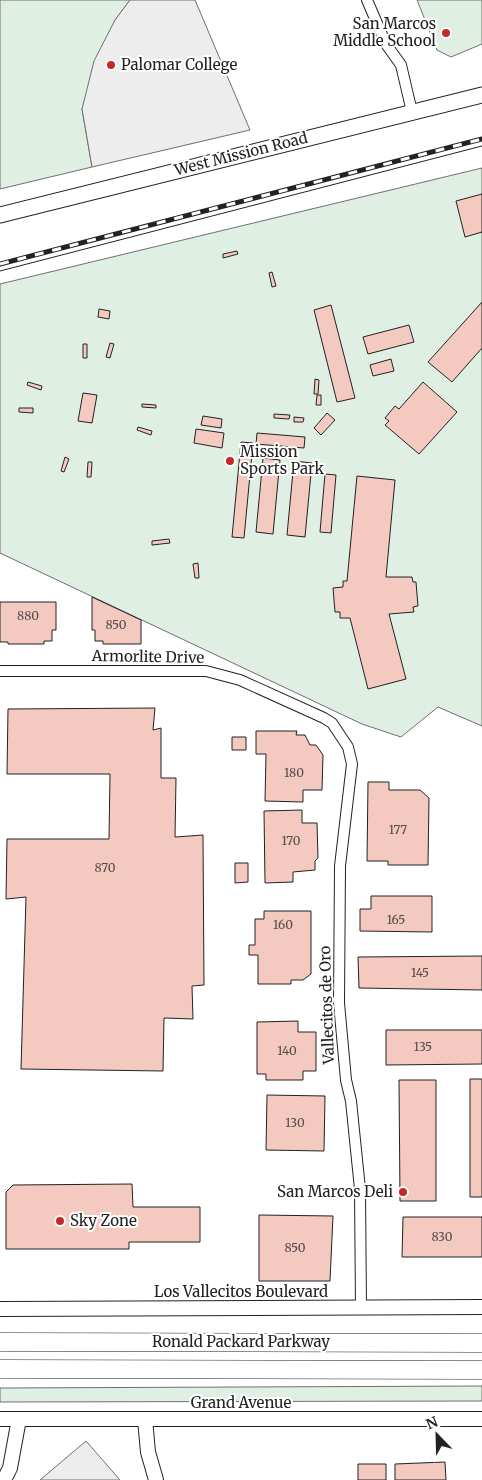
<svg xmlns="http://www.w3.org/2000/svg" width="482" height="1480" font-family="Merriweather,serif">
<rect width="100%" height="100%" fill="#fff"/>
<path fill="#e0efe3" stroke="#6f6f6f" d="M0 0H130L115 20 82 109 92 167 0 189Z
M417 0H482V44L451 57 437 50Z
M482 168V726L438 707 401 737 362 724 0 553V284Z
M482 1386V1401L0 1402V1388Z"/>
<path fill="#ededed" stroke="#6f6f6f" d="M130 0H195L250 130 92 167 82 109 94 61 115 20Z
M86 1441 120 1480H40Z"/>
<path fill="#f3c9c0" stroke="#222" d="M482 194V232L465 237 456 201Z
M237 251 238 254 223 258V254Z
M272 272 276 286 272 287 269 273Z
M482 302V348L452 382 428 362Z
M331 305 355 398 337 402 314 310Z
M99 309 110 311 109 319 98 317Z
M409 325 414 342 368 354 363 337Z
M110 343 114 344 110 358 106 357Z
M83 344H87V358H83Z
M391 359 394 371 373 376 370 365Z
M315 379 319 380 318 394H314Z
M28 382 42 386 41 390 27 385Z
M423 382 457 412 419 454 385 425 389 421 385 418 395 406 399 409Z
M83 393 97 395 92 423 78 421Z
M317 395H321V405H316Z
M142 404 156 405V408L142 407Z
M19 408H33V413L19 412Z
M327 413 335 420 321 435 314 428Z
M274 414 290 415 289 419 274 418Z
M203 416 222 419 221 428 201 425Z
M294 417 304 418 303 422H294Z
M138 427 152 431 151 435 137 430Z
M196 429 224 433 222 448 194 443Z
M257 433 305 437 304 448 256 444Z
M241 442 253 443 244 538 232 537Z
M65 457 69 459 64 472 61 471Z
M263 458 280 460 273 534 256 532Z
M294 461 312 463 305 537 287 535Z
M88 462H92L91 477H87Z
M325 474 336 475 331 533 320 532Z
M357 476 395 480 386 577H412L413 582H416L418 606 413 607 414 612 389 614 406 679 368 689 350 618H340V612H335L333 588 343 587V581H347Z
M169 539 170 543 152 545V541Z
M198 563 199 578H195L193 564Z
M92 597 141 620V644H103V641H95V630H92Z
M0 602H56V630H52V641H44V644H8V642H0Z
M155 708 153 730 161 728V778H176L175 837 203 835 204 985 192 986 193 1019 164 1018 163 1071 21 1069 26 897 6 899 7 839H109L110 774H7L8 709Z
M256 731H297L296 735H305L310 745H316L323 755 322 790H303V802L265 801 266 754H256Z
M232 737H246V750H232Z
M368 782H389V790H420L429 798 428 865H388V861H367Z
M302 810V823H317L318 858 315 861V870L293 872V882L265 883 264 811Z
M235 863H248V882L235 883Z
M371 896H432V932L360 931V909H371Z
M264 911H311V974L303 980H291V984H258V955H249V945H255V919H264Z
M482 956V990L359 988 358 957Z
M298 1021V1032H316V1071H303V1080H266V1074H257V1022Z
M386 1030H482V1064L386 1065Z
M470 1079H482V1197H470Z
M399 1080H436V1201H400Z
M267 1095 325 1096 324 1151 266 1150Z
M132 1184 133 1207H200V1242H129V1249H6V1192L13 1185Z
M259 1215 333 1216 330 1281H259Z
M403 1217H482V1257H402Z
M445 1462 446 1480H395V1464Z
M358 1464H386V1480H358Z"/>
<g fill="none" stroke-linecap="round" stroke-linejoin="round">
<defs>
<path id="street" d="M367 0 386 44 401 65 412 112
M0 671H206L240 680 324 718 332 723 348 747 352 764 340 866 339 1003 346 1080 351 1101 360 1189 361 1308"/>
<path id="secondary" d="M0 1309 482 1307
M0 1419H482
M145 1419 148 1452 156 1480
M4 1480 10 1468 19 1419"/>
<path id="primary" d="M0 215 482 95"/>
<path id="highway" d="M0 1342 482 1343
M0 1369 482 1370"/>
</defs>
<use href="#street" stroke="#222" stroke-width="12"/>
<use href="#secondary" stroke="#222" stroke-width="16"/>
<use href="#primary" stroke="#222" stroke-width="17"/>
<use href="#highway" stroke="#222" stroke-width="19"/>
<use href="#street" stroke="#fff" stroke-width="10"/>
<use href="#secondary" stroke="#fff" stroke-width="14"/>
<use href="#primary" stroke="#fff" stroke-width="15"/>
<use href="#highway" stroke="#fff" stroke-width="18"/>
<path stroke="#222" stroke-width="1" d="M0 271 482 146"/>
<defs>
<path id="rail" d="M0 264 482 139"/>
</defs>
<use href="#rail" stroke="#222" stroke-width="5"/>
<use href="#rail" stroke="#fff" stroke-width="3" stroke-dasharray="9" stroke-linecap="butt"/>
</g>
<g fill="#c62828" stroke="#fff" stroke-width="2">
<circle cx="446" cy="33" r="5"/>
<circle cx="111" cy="65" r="5"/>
<circle cx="230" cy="461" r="5"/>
<circle cx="403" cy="1192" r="5"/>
<circle cx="60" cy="1221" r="5"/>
</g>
<g text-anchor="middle" stroke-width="4" stroke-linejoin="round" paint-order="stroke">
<g font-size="12" fill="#564c4a">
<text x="28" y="620">880</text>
<text x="116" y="629">850</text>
<text x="294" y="777">180</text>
<text x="398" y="834">177</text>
<text x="291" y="845">170</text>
<text x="105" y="872">870</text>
<text x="396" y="924">165</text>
<text x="283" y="929">160</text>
<text x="420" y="977">145</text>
<text x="423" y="1051">135</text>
<text x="287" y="1055">140</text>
<text x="295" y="1127">130</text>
<text x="442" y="1241">830</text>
<text x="295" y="1252">850</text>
</g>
<g font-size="15" fill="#222" stroke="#fff" text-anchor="start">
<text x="436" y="29" text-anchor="end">San Marcos<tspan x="436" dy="17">Middle School</tspan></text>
<text x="121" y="70">Palomar College</text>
<text x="240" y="457">Mission<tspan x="240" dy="17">Sports Park</tspan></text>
<text x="393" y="1197" text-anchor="end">San Marcos Deli</text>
<text x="70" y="1226">Sky Zone</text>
</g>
<g font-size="15" fill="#222" stroke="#fff">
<text transform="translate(241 154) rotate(-14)" y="5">West Mission Road</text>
<text transform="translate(148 657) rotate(1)" y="5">Armorlite Drive</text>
<text transform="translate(327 1005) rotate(-92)" y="5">Vallecitos de Oro</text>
<text x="241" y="1297">Los Vallecitos Boulevard</text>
<text x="241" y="1347">Ronald Packard Parkway</text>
<text x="241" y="1408">Grand Avenue</text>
</g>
</g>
<g transform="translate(437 1435) rotate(337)" stroke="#ffffff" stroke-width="4" paint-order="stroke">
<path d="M0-4L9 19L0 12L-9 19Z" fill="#222222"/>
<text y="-8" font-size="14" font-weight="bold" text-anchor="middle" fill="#222222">N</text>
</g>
</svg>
